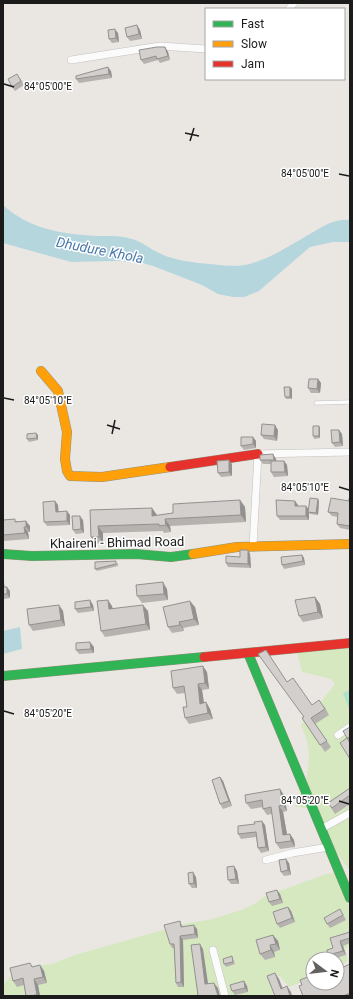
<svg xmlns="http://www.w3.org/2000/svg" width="353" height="999" font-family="Roboto,sans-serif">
<rect width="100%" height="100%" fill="#eae7e3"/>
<path fill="#d6e8c0" d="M350 638V870C333 852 324 828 309 808L296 807 295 803C310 782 314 749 301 726L305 715 320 703 335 684 331 679 302 672 297 652Z
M335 873 350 909V946L345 948 348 961 340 966 341 970 337 969V959H326L322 956 319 959H313V977L289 987 280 976 269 980 274 996H3V984L22 967 52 964 75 955 187 923 209 920 241 910 256 903 263 897 326 874Z"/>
<path fill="#ade2cb" d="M350 690V711L343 693Z"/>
<path fill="#b6d6de" d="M3 205C29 229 62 234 96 236 108 236 120 235 132 239 141 241 150 249 159 253 176 261 191 262 209 264 221 265 233 267 245 265 265 261 286 248 303 238 318 230 332 218 350 220V242H333L310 247 259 291 244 297H233L218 294 202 285 153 266 139 262 116 261 71 262 3 243Z
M20 627 22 649 3 654V631Z"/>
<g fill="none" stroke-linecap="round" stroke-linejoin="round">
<defs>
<path id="lane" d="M316 403 350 402"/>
<path id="street" d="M289 9 294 3
M71 60 160 46 206 49
M253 546 258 454 350 452
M338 735 350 727
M321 829 350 813
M266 860 292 853 329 847
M213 950 225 996"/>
<path id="fast" d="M3 554 32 556 136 554 171 557 193 554
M248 653 350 898
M3 676 204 657"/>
<path id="slow" d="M41 371 58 391 67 432 65 459 67 471 70 476 102 477 170 467
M193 554 237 547 350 544"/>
<path id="jam" d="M170 467 258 454
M204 657 350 643"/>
</defs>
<use href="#lane" stroke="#c2c1bf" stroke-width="4.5"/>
<use href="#street" stroke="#c2c1bf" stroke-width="8"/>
<use href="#fast" stroke="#91927b" stroke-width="10"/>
<use href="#slow" stroke="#91927b" stroke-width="10"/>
<use href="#jam" stroke="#91927b" stroke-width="10"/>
<use href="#lane" stroke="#fcfbfb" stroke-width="3.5"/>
<use href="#street" stroke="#fcfbfb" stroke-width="7"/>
<use href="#fast" stroke="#30b455" stroke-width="9"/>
<use href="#slow" stroke="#ff9f0a" stroke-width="9"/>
<use href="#jam" stroke="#e5322d" stroke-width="9"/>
</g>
<path fill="#b5b2af" d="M140 30 142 39 130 41 127 37Z
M118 33 119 42 112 43 109 39Z
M165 47 168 52 170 60 160 63 158 60 144 64 141 60Z
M111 71 112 78 79 83 76 79Z
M20 78 24 85 15 91 12 87Z
M318 379 321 383 320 393H311L308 388Z
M290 387 292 389V399H286L285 397Z
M320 428V438L314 439 313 436Z
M278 430 277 441 264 439 261 435Z
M339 430 342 434 343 446 335 447 332 443Z
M38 435V440L29 442 27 439Z
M253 437 256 441V448L244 450 241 446Z
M276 459V461H284L287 465 288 476 274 477 271 472V464H263L260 460Z
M232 464V476L221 477 218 473Z
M350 498V530L340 528 337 524 338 517 332 516 328 512 349 501Z
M240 500 245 507 246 522 170 526 171 532 164 533 163 531 103 533V543L96 544 91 537 90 510 157 516Z
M55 501 58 505V511L70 515V525L47 526 44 522Z
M295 501 298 506H306L309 510 319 501 318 515 310 514 309 513V520H280L277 516Z
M3 520 17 521 30 526V532H28L29 539 3 541Z
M83 520 84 533 76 534 73 530Z
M248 550 250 554 251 568 228 567 226 563 240 557Z
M302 555 304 558 305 565 284 569 282 565Z
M118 563V566L97 571 95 569Z
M3 580 4 582V587L10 591V598L3 599Z
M167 589 168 600 142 603 137 596Z
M315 597 320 604 323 618 303 622 299 616Z
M90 600 93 605 94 611 78 613 75 609Z
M59 605 63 611 65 626 33 631 29 625Z
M112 606 113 609 148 611 150 630 105 637 101 631Z
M195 607 199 625 183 628 184 631 172 633 168 627Z
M94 647V653L79 654 76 650Z
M207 672 209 689 202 690 204 703 206 702 210 709 213 719 189 724 185 718 187 707 185 693 177 694 173 688Z
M288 682 312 705 324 706 329 715 315 724 331 747 325 752 302 718 304 717Z
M350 727V742L347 738Z
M220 777 223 781 232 806 223 809 220 804Z
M350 788V804L335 814 328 803Z
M284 795 287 811 283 812 287 834H290L294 840 295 847 280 849 276 843 272 814 267 815 263 809V807L251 809 246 803Z
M265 825 269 851 261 853 258 848 256 837 241 839 238 834Z
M289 863 291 875 284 876 281 872Z
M234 866 237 871 239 884H231L228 880Z
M196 877 197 888H192L189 884Z
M280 894 283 903 272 906 269 902Z
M288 907 291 911 295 922 280 928 277 924Z
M343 914 346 920 330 928 327 924Z
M180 921 183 927 197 929 198 938 183 940 184 987H178L176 983 174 948H172L170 944Z
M350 933V943L343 946 346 955 333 959H331L328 955 333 948 330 938Z
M273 935 278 941 280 950 274 952 275 957 265 960 260 954Z
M233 959 235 964 226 967 224 964Z
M350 964V996H303L313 983Z
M40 965 44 971 47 983 38 985 40 996H26L24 985 17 987 13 981 33 967Z
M244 981 247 986 248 992 235 995 232 991Z"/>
<path fill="#93918f" d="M137 25 140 30 142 39 139 34Z
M115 29 118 33 119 42 116 38Z
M165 47 168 52 170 60 168 56Z
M108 67 111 71 112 78 109 74Z
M318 379 321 383 320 393 317 389Z
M290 387 292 389V399L290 397Z
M275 425 278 430 277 441 274 436Z
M319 426 320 428V438L319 436Z
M339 430 342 434 343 446 340 442Z
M36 433 38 435V440L37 438Z
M253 437 256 441V448L253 444Z
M273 454 276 459 277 464 274 460Z
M229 460 232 464V476L229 472Z
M284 461 287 465 288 476 285 472Z
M318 499 319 501 318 515 316 513Z
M240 500 245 507 246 522 241 515Z
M55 501 58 505 59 516 56 512Z
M295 501 298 505V510L295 506Z
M306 506 309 510 308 512 309 513V520L306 516Z
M152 508 157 515V523L152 516Z
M67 511 70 515V525L67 521Z
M80 516 83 520 84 533 81 529Z
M165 519 170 526 171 532 166 525Z
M26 521 30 526V532L26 527Z
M98 526 103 533V543L99 537Z
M24 527 28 532 29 539 25 533Z
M248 550 250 554 251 568 248 564Z
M302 555 304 558 305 565 303 561Z
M3 580 4 582 5 591 3 589Z
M163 582 167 589 168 600 164 594Z
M7 587 10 591V598L7 594Z
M315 597 320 604 323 618 318 612Z
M90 600 93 605 94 611 91 607Z
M108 600 112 606 113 616 109 609Z
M190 601 195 607 199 625 194 619Z
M59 605 63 611 65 626 61 620Z
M143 605 148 611 150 630 146 624Z
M179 622 183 628 184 631 180 625Z
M90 642 94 647V653L91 649Z
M203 666 207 672 209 689 205 683Z
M198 684 202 690 205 710 200 704Z
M206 702 210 709 213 719 208 713Z
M220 777 223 781 232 806 229 801Z
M280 789 284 795 287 811 283 805Z
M279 806 283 812 288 840 283 835Z
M262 821 265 825 269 851 266 847Z
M290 834 294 840 295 847 291 841Z
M286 859 289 863 291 875 288 870Z
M234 866 237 871 239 884 236 879Z
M193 872 196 877 197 888 194 883Z
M277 890 280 894 283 903 280 899Z
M288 907 291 911 295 922 292 918Z
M194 925 197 929 198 938 195 934Z
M273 935 278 941 280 950 276 944Z
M180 936 183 940 184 987 181 982Z
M340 941 343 946 346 955 343 951Z
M200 944 203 949 209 990 205 984Z
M270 945 274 952 275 957 271 950Z
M40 965 44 971 47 983 43 977Z
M275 973 279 979 285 994 281 989Z
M34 979 38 985 40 996H37V995Z
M244 981 247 986 248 992 245 988Z
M214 983 218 988 220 996H218Z
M287 986 291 992 292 996H290Z"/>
<path fill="#d2cfcc" stroke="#93918f" d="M137 25 139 34 127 37 125 28Z
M115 29 116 38 109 39 108 30Z
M157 47H165L168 56 157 59 156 56 141 60 139 50Z
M108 67 109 74 76 79V76Z
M17 74 21 81 12 87 8 79Z
M309 379H318L317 389 308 388Z
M284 387H290V397H285Z
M262 424 275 425 274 436 261 435Z
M313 426H319V436H313Z
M331 430H339L340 442 332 443Z
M36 433 37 438 27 439V434Z
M241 437H253V444L241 446Z
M273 454 274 460H260V455Z
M229 460V472L218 473 217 461Z
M271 461H284L285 472H271Z
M310 498 318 499 316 513 308 512Z
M331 498 349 501V498H350V526L337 524 338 513 328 512Z
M240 500 241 515 165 519 166 525 159 526V524L98 526 99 537H91L90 510 152 508V516L173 513V504Z
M276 500 295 501V506H306V516H277Z
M55 501 56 512 67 511V521L44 522 43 502Z
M72 516H80L81 529 73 530Z
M15 519V522L26 521V527H24L25 533 3 535V520Z
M240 550H248V564L226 563V556L240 557Z
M302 555 303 561 282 565 281 557Z
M116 561V564L95 569V562Z
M163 582 164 594 137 596 136 585Z
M3 587H7V594H3Z
M315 597 318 612 299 616 295 600Z
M90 600 91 607 75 609V602Z
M108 600 109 609 143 605 146 624 101 631 97 601Z
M190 601 194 619 179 622 180 625 168 627 163 607Z
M59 605 61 620 29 625 27 609Z
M90 642 91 649 76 650V643Z
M266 650 287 682 293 678 312 705 319 700 325 709 311 718 327 741 320 745 302 718 304 717 258 654Z
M203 666 205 683 198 684 200 704 206 702 208 713 185 718 183 707H187L184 686 173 688 171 671Z
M350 727V737L347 738 343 731Z
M347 738 350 743V759L340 743Z
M220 777 229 801 220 804 212 780Z
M350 788V795L332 808 328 803Z
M280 789 283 805 279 806 283 835 290 834 291 841 276 843 271 807 263 809 262 800 246 803 245 795Z
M262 821 266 847 258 848 256 832 238 834V826L255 824 254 822Z
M286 859 288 870 281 872 279 860Z
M234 866 236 879 228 880 227 867Z
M193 872 194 883 189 884 188 873Z
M277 890 280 899 269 902 266 893Z
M288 907 292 918 277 924 273 912Z
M340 909 343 915 327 924 324 918Z
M180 921 181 927 194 925 195 934 180 936 181 982 176 983 174 944H170L164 925Z
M350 932V938L340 941 343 951 328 955 327 950 333 948 330 938Z
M273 935 276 944 270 945 271 950 260 954 256 940Z
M200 944 205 984 214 983 218 996H195L198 995 191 945Z
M232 956 233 962 224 964 223 959Z
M30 963 32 967 40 965 43 977 34 979 37 995H34V996H26L23 978 13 981 10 968Z
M350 964V993L343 996H303L299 986 302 985 300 980 313 975V983H337V970Z
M275 973 281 989 287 986 290 996H275L267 976Z
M244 981 245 988 232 991 230 985Z"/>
<path fill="none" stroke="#1b1b1b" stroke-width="1.5" d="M4 84 14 87M185 133 199 136M190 141 194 128M339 174 349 176M4 398 14 400M107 425 120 429M112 434 115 420M339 487 349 490M4 711 14 714M339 801 349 804"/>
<g text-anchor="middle" stroke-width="3" stroke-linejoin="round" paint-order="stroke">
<g font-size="13" fill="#1b1b1b" stroke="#fff">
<text transform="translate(117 542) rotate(-1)" y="5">Khaireni - Bhimad Road</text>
</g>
<g font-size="14" font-style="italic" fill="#4778aa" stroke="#fff">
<text transform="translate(100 250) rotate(11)" y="5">Dhudure Khola</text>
</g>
</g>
<g font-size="10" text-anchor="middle" fill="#1b1b1b" stroke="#fff" stroke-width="3" stroke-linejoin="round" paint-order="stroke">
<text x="48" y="90">84°05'00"E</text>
<text x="305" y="177">84°05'00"E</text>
<text x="48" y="404">84°05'10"E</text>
<text x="305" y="491">84°05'10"E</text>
<text x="48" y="717">84°05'20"E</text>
<text x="305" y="804">84°05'20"E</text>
</g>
<rect width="353" height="999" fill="none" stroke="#1b1b1b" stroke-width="8"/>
<rect x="205" y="8" width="140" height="72" fill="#ffffff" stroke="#a4a4a4"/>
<rect x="213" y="21" width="20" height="6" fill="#30b455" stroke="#a4a4a4"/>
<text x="241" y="28" font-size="12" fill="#1b1b1b">Fast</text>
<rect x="213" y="41" width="20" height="6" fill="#ff9f0a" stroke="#a4a4a4"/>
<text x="241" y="48" font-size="12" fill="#1b1b1b">Slow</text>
<rect x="213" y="61" width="20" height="6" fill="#e5322d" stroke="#a4a4a4"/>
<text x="241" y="68" font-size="12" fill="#1b1b1b">Jam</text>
<g transform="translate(325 971) rotate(105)"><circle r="19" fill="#ffffff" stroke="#a4a4a4"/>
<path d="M0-3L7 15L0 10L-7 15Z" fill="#636261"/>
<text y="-6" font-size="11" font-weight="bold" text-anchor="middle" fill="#1b1b1b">N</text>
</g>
</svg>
